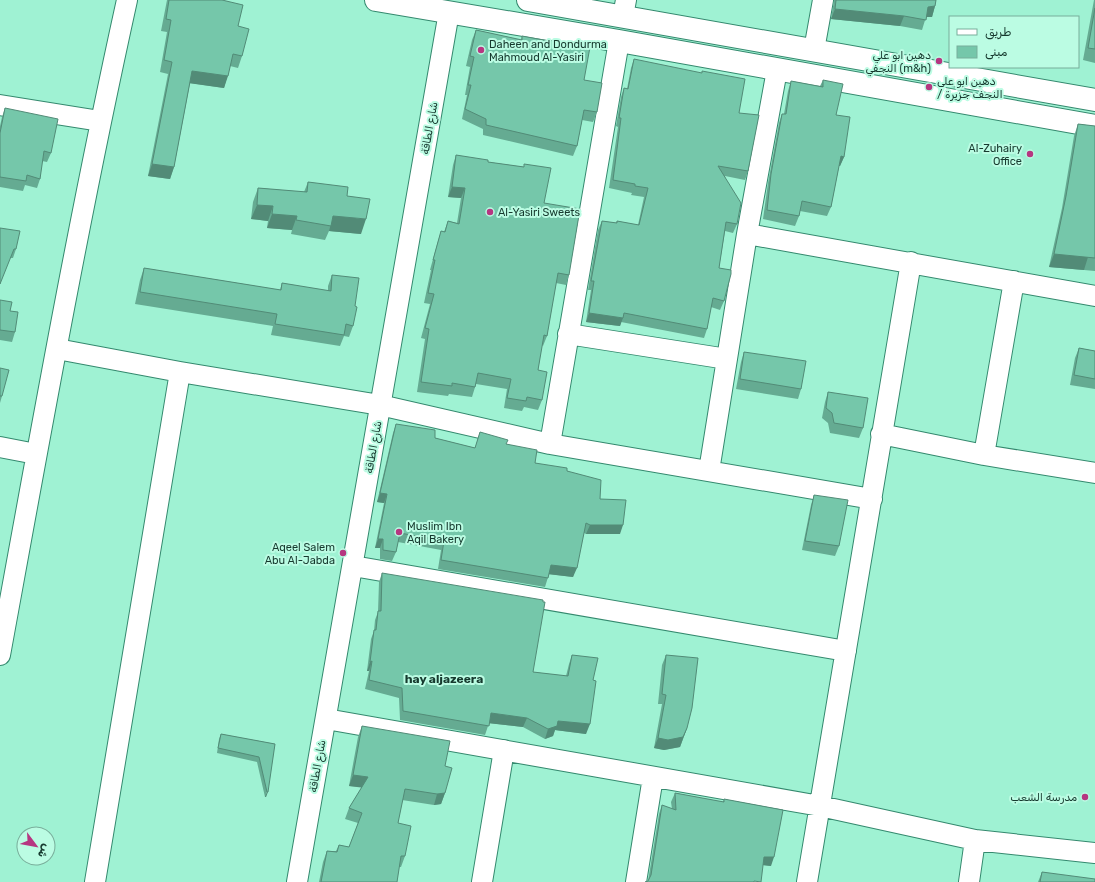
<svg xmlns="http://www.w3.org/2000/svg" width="1095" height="882" font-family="Rubik,'Noto Sans Arabic',sans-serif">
<rect width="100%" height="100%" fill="#9ff2d3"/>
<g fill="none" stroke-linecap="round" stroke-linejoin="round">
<defs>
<path id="minor" d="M623 16 626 0
M814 50 823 0
M0 105 100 121
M747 234 1095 296
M568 334 727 359
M57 349 180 372 380 405 550 444 872 499
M881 434 984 455 1095 473
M550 444 619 41
M0 447 36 454
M984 455 1014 281
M709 471 747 234 777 70
M353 566 846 651
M0 655C40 436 79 217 127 0
M326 719 820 806 975 840 1095 853
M95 882 180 372
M297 882 449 12
M482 882 504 750
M636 882 653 777
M807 882 911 262
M969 882 975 840"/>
<path id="tertiary" d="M376 0 619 41 1095 126
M528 0 1095 100"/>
</defs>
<use href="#minor" stroke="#34896e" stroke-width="22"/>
<use href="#tertiary" stroke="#34896e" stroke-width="24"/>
<use href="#minor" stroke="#fff" stroke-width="20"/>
<use href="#tertiary" stroke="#fff" stroke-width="22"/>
</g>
<path fill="#65ab92" d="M167 0H222L238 26 242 56 238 68 230 66 224 88 190 83 174 167 170 179 148 176 168 74 160 72 167 32 161 31Z
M834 0H936L935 6 932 17H926L922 30 900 26 831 19Z
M1094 0H1095V63L1083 60Z
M476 30 521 40 522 36 584 80 597 112 593 122 582 120 577 146 573 156 483 135V129L462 119 467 95H465L470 67 466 66 472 40Z
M634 59 739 113 748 171 745 180 725 176 737 224 733 233 725 231 719 268 724 301 720 310 711 307 707 329 704 338 621 322 620 326 586 322 591 290H588L598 230 602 221 616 223 617 221 638 225 644 197 631 195 632 193 609 188 618 127 616 126 621 97 624 88 627 89 631 68Z
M823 80 836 115 844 157 840 166H839L831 207 827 216 800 211 799 216 795 226 763 219 768 183 779 123 782 114H784L788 91 791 81 820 86Z
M5 108 51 153 47 162 42 161 40 179 37 188 25 185 23 191 0 187V126L2 117Z
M1078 124 1095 126V271L1084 270 1049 267 1062 208 1074 136Z
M456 155 488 162 524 167V164L544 203 569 275 566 285 556 283 547 336 543 346 542 345 538 370 542 400 538 410 524 407 522 411 504 408 507 389 476 384 472 397 449 394 448 396 417 392 425 339 421 338 430 304 424 303 431 270H430L438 241 441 231 444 232 448 221 457 223 461 198 448 197 453 165Z
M308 182 347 196 361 234 329 231 325 240 291 234 292 230 267 228 268 221 251 219 253 202 258 188 304 192Z
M0 228 16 249 13 258H10Z
M144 268 280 290 282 283 328 291V286L332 275 355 306 353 326 349 337 344 336 340 346 271 335 273 326 135 304 140 280Z
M0 300 10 311 15 332 12 342 0 340Z
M1079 348 1095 351V389L1070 385 1075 358Z
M744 352 801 389 798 399 736 389 741 362Z
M0 368 2 396 0 403Z
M828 392 863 428 859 438 830 433 828 423 822 418 825 402Z
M396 424 435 438 475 448 480 432 506 444 535 463 567 471 600 499 620 534H586L584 533 573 577 549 574 545 587 438 569 441 550 398 542 396 552 392 561 380 559V548H375L384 503 377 502 393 433Z
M814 495 839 546 835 556 802 550 811 505Z
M382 573 533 672 566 676 569 664 572 655 593 680 586 734 555 730 553 736 545 739 523 727 489 723 485 735 400 720 399 698 365 689 369 671H367L371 639 374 631 375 620 378 612 379 582Z
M666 655 687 728 680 747 664 750 654 748 662 704H658L662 665Z
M362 726 445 766V793L441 804 434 805 402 800 398 823 405 856 401 867H399L397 882H319L323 862 327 851H336L339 845 349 847 358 823 345 819 349 808 362 787 349 786 358 737Z
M221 734 275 744 266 797H265L257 762 217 753 219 739Z
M675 793 723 802 724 799 771 866 763 865 648 881 659 814 662 805 672 809 671 802Z
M1042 872 1095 882H1038Z"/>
<path fill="#528b77" d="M935 6 932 17H924L928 7Z
M835 9 904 16 900 26 831 19Z
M192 71 228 76 224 88 188 83Z
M841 156 844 157 840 166H837Z
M152 164 174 167 170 179 148 176Z
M452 187 465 188 461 198 448 197Z
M257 205 273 206 268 221 251 219Z
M272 214 297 216 292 230 267 228Z
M333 216 366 219 361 234 329 231Z
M1054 254 1088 257 1084 270 1049 267Z
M589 313 623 318 620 326 586 322Z
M380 493 387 494 384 503 377 502Z
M590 525H623L620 534H586Z
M378 539H383L380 548H375Z
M551 565 577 568 573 577 547 574Z
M372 661 369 671H367L370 662Z
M491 713 527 718 523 727 487 723Z
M558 721 590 724 586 734 555 730 553 736 545 739 548 729Z
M687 728 680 747 664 750 654 748 658 738Z
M353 775 368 777 365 788 349 786Z
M267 792H268L266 797H265Z
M445 793 441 804 434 805 437 794Z
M764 857H774L771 866 761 865Z"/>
<path fill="#75c7aa" stroke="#528b77" d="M169 0H222L243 5 238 26 249 29 242 56 233 54 228 76 192 71 174 167 152 164 172 62 164 60 171 20 166 19Z
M836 0H936L935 6 928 7 926 20 904 16 835 9Z
M1095 8V49L1088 48Z
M476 30 522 40V36L549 41V40L590 47 584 80 602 83 597 112 584 110 577 146 486 125V119L465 109 471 85H468L474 57 470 56Z
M634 59 702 73V71L745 79 739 113 759 115 748 171 718 166 741 203 737 224 726 222 719 268 731 270V274L724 301 713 298 707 329 624 313 623 318 589 313 594 281H591L602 221 617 223V221L639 225 648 188 635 186V184L613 180 621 118H619L624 88 628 89Z
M823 80 843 84 836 115 850 117 844 157 841 156 831 207 802 201 799 216 767 210 771 174 782 114H786L791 81 823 87Z
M5 108 58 119 51 153 44 151 40 179 27 175 26 181 0 177V133Z
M1078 124 1095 126V258L1054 254 1066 196Z
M456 155 488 160V162L524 167V164L551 168 544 203 580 209 569 275 558 273 547 336 544 335 538 370 547 372 542 400 527 397 526 401 507 398 511 379 478 373 475 387 452 383V386L421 382 429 329 425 328 434 294 428 293 435 260H433L441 231 445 232 448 221 459 224 465 188 452 187Z
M308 182 348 187 347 196 370 199 366 219 333 216 331 226 296 220 297 216 272 214 273 206 257 205 258 188 307 192Z
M0 228 20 231 16 249H14L0 284Z
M144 268 281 290 282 283 331 291 332 275 359 278 355 306 357 307 353 326 346 324 344 335 275 324 277 314 140 292Z
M0 300 12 302 10 311 18 312 15 332 0 330Z
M1079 348 1095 351V379L1074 375Z
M744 352 806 361 801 389 740 379Z
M0 368 9 370 2 396H0Z
M828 392 868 398 863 428 834 423 832 413 826 408Z
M396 424 435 430V438L475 448 480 432 508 440 506 444 537 450 535 463 567 468V471L601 480 600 499 626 500 623 525H590L586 523 577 568 551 565 548 578 441 560 444 541 400 533 396 552 383 550V539H378L387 494 380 493Z
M814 495 848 500 839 546 805 541Z
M382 573 543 600V602H545L533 672 568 676 572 655 598 658 593 680 596 681 590 724 558 721 557 726 548 729 527 718 491 713 489 726 403 711 402 688 369 680 372 661 370 662 374 630H376L378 611H381Z
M666 655 698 658 692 708 687 728 683 737 668 740 658 738 666 695 662 694Z
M362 726 450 741 445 766 452 768 445 793 437 794 405 789 398 823 411 826 405 856H401L397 882H321L327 851 337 852 339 845 349 847 362 813 349 808 368 777 353 775Z
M221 734 275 744 268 792H267L259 757 218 748Z
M675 793 724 802V799L783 810 774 857H764L761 882 754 881V882H645L648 881 651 875 662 805 676 810Z
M1042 872 1095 879V882H1040Z"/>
<g fill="#b63681" stroke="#bbfce3" stroke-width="1.5">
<circle cx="481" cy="50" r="4"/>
<circle cx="939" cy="61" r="4"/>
<circle cx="929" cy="87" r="4"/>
<circle cx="1030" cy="154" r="4"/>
<circle cx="490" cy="212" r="4"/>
<circle cx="399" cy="532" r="4"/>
<circle cx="343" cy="553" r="4"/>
<circle cx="1085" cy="797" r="4"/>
</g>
<g text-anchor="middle" stroke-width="4" stroke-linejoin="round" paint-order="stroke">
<g font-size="11" fill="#16392e" stroke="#bbfce3" text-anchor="start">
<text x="489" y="48">Daheen and Dondurma<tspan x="489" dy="13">Mahmoud Al-Yasiri</tspan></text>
<text x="931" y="59" text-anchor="end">دهين ابو علي<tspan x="931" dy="13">النجفي (m&amp;h)</tspan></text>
<text x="937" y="85">دهين ابو علي<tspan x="937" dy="13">/ النجف جزيرة</tspan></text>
<text x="1022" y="152" text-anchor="end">Al-Zuhairy<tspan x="1022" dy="13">Office</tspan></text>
<text x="498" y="216">Al-Yasiri Sweets</text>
<text x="407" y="530">Muslim Ibn<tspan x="407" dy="13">Aqil Bakery</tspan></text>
<text x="335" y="551" text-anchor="end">Aqeel Salem<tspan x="335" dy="13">Abu Al-Jabda</tspan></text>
<text x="1077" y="801" text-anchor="end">مدرسة الشعب</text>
</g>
<g font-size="11" fill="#16392e" stroke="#bbfce3">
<text transform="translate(429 128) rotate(-80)" y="4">شارع الطاقة</text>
<text transform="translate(373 447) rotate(-80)" y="4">شارع الطاقة</text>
<text transform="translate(317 766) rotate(-80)" y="4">شارع الطاقة</text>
</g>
<g font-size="12" font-weight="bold" fill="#16392e" stroke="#bbfce3">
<text x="444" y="683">hay aljazeera</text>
</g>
</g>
<rect x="949" y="16" width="130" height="52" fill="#bbfce3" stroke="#79ae9b"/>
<rect x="957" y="29" width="20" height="6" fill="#ffffff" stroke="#79ae9b"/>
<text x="985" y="36" font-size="12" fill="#16392e">طريق</text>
<rect x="957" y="46" width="20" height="12" fill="#75c7aa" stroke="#79ae9b"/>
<text x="985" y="56" font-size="12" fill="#16392e">مبنى</text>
<g transform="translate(36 846) rotate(122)"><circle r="19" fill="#bbfce3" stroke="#79ae9b"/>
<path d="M0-3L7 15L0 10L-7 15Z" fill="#b63681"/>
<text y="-6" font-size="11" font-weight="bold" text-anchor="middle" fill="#16392e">ش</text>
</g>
</svg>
